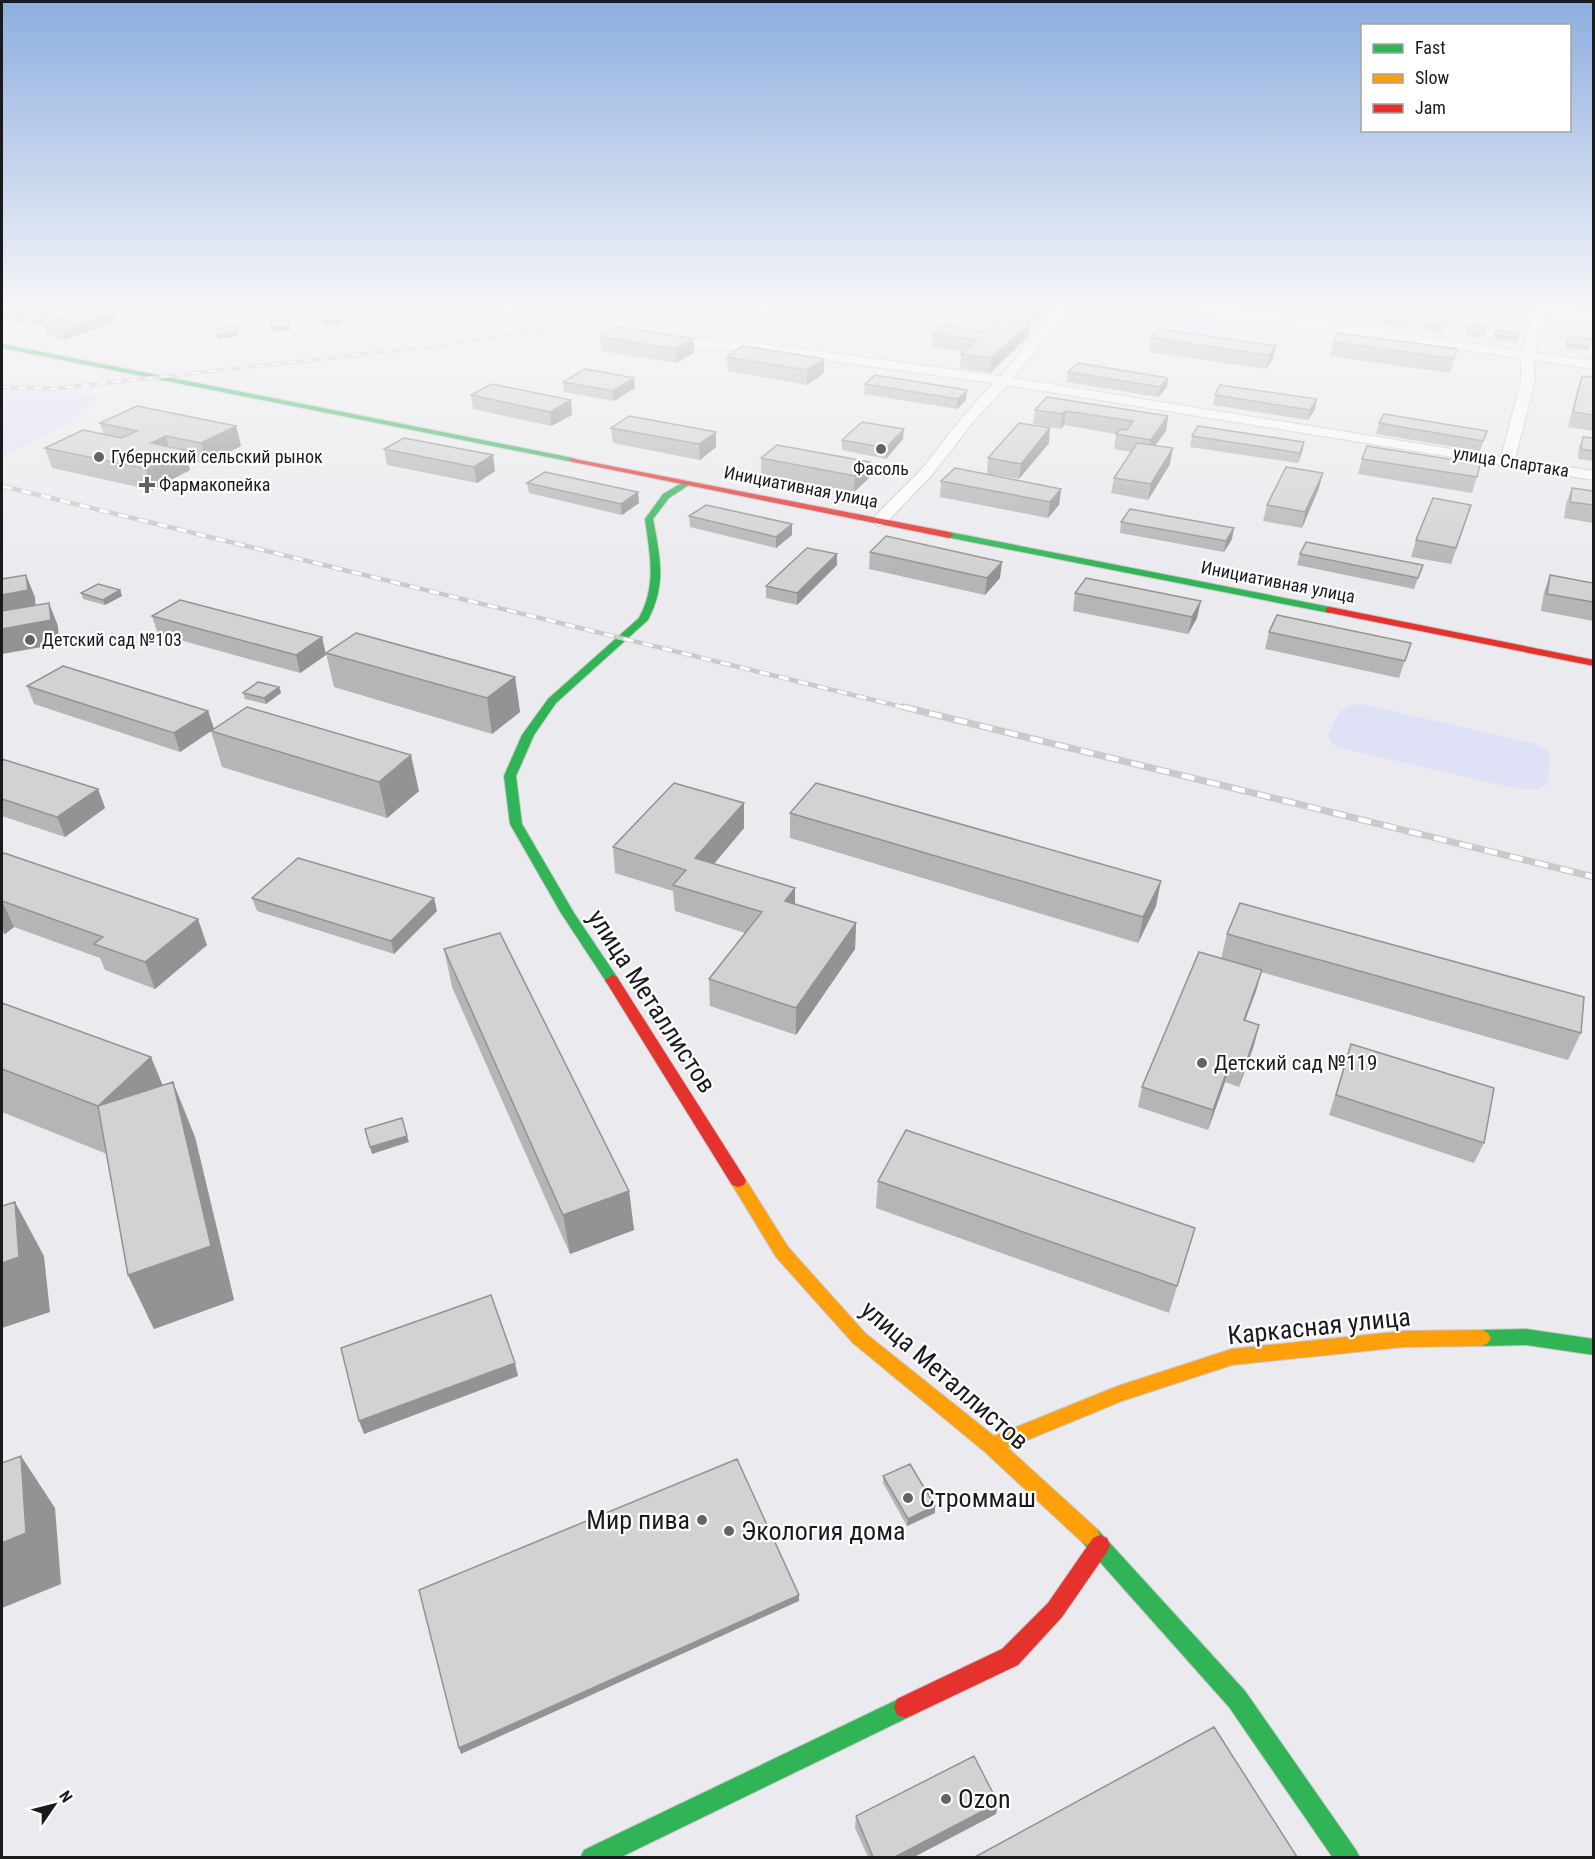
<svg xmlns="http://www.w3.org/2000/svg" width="1595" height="1859" font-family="'Roboto Condensed',sans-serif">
<rect width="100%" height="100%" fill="#ebebef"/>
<path fill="#dfe1f7" d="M1192 322 1222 325 1209 342 1178 338Z
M40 391 75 392 98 398 76 418 2 457V392Z
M1361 704 1533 743 1548 751 1551 759 1547 784 1539 789H1518L1348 750 1333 744 1328 736C1337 717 1337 706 1361 704Z"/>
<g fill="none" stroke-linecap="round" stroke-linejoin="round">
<defs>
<path id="street" d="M1055 310H1068L1013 378 1501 457 1521 381V358L1207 314 1201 310H1235L1522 351 1535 310H1573L1594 313V320L1546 314 1534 353 1594 361V369L1534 360 1535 381 1515 459 1594 471V480L1007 385 974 421 931 476 885 524 879 526 871 521 873 518 921 470 964 415 994 383 764 352 663 345 657 341 663 337 764 344 1001 376Z"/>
<path id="fast" d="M2 344 573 458 577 460 573 462 2 348Z
M685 481 692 483 669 498 653 519C660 557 667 584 648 620L556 703 534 735 516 776 522 824 574 913 619 980 612 985 607 983 561 913 510 824 504 776 522 735 548 699 639 618C657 585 650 555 645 519L663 494Z
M949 532 1330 607 1335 610 1330 613 946 537V533Z
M1526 1329 1594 1339V1355L1526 1345 1482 1346 1476 1343 1473 1338 1476 1333 1482 1330Z
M1090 1526 1097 1529 1245 1691 1356 1850 1360 1858H1333L1229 1707 1083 1543 1080 1536 1083 1529Z
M905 1696 913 1699 916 1707 913 1715 619 1858H580L584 1850Z"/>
<path id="slow" d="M738 1175 744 1177 788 1247 865 1333 994 1436 1118 1386 1232 1349 1404 1331 1482 1330 1488 1333 1491 1338 1488 1343 1482 1346 1404 1347 1232 1365 1122 1401 1008 1448 1097 1529 1100 1536 1097 1543 1090 1546 1083 1543 985 1452 853 1343 776 1257 730 1181 732 1177Z"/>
<path id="jam" d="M570 458 949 532 954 535 949 538 573 462 569 460Z
M1330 607 1594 660V666L1326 612V608Z
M612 975 617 977 744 1177 746 1181 744 1185 738 1187 732 1185 605 980Z
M1100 1535 1107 1538 1110 1545 1107 1552 1062 1617 1018 1665 913 1715 905 1718 897 1715 894 1707 897 1699 1002 1649 1048 1603 1093 1538Z"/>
</defs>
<use href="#street" stroke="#c7c7ca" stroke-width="2"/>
<use href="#fast" stroke="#c7c7ca" stroke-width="2"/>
<use href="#slow" stroke="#c7c7ca" stroke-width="2"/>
<use href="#jam" stroke="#c7c7ca" stroke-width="2"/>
<use href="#street" fill="#fcfcfd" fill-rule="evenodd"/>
<use href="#fast" fill="#30b455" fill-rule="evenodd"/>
<use href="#slow" fill="#ff9f0a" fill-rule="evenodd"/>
<use href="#jam" fill="#e5322d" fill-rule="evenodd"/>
<defs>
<path id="rail-far2" d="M2 387 53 389 437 346 675 310"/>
<path id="rail-far1" d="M2 486 910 709"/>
<path id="rail" d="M904 707 1594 877"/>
</defs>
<use href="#rail-far2" stroke="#cacaca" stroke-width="4"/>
<use href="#rail-far1" stroke="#cacaca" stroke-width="4.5"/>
<use href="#rail" stroke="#cacaca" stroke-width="7"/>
<use href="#rail-far2" stroke="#fff" stroke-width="2" stroke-dasharray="8" stroke-linecap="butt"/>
<use href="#rail-far1" stroke="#fff" stroke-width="3" stroke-dasharray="10" stroke-linecap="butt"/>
<use href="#rail" stroke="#fff" stroke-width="4.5" stroke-dasharray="13" stroke-linecap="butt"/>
</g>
<path fill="#b4b5b5" d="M2 310H115L116 316 114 317 115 321 65 340 48 336 45 327 52 325 46 323 41 325 23 321 18 323 2 320Z
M1007 310H1046L1029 325 1028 337 990 373 960 368 961 354 964 352 932 347 933 334 985 332 1006 320Z
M1111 310H1170L1161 321 1111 314Z
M1262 310H1311L1307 317Z
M1455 310H1486L1485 316 1455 312Z
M1501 310 1521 314 1519 319 1499 316Z
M1410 318 1409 323 1404 328 1383 325 1384 320Z
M1428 319 1447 321 1443 332 1424 329Z
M1469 324 1485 326 1482 338 1466 336Z
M1497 330 1519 333 1516 343 1493 339Z
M1570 336 1591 339 1587 351 1565 348Z
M600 337 694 353 676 363 601 351Z
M1151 338 1276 346 1273 359 1266 369 1149 352Z
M1333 342 1457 349 1450 373 1330 356Z
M727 357 824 373 807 385 728 371Z
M1068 372 1167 387 1158 397 1067 382Z
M1582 376 1593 377V431L1568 427 1577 390Z
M563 382 635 388 614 401 564 392Z
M865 384 966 400 957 409 864 394Z
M471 395 571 400 572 415 551 426 473 409Z
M1215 395 1317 399 1315 409 1308 420 1213 405Z
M1047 397 1168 416 1166 431 1155 446 1170 464 1148 500 1111 493 1114 478 1131 452 1114 449 1116 434 1064 425 1061 429 1033 424 1035 410Z
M100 423 236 426 241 446 206 464 187 460 190 470 152 490 52 468 45 448 104 435Z
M1379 423 1487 431 1480 451 1376 434Z
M611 428 716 432V447L700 460 613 443Z
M1192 436 1304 442 1302 452 1298 463 1190 447Z
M1583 437 1593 438V461L1578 459 1579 447Z
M903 439 886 459 842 450V440Z
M1049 443 1019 479 987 474 988 458Z
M384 449 495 471 477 483 387 465Z
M761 458 870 462 869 478 854 492 761 474Z
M1362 459 1477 477 1472 493 1358 474Z
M941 481 1061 489 1059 505 1048 518 940 497Z
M527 483 638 492 639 503 622 515 529 493Z
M1319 488 1302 528 1263 521 1267 505Z
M1572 488 1593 491V523L1564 518 1566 504Z
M689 516 792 535 776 548 690 527Z
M1466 521 1451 564 1411 557 1416 540Z
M1121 522 1232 539 1224 552 1120 533Z
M870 552 1000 578 985 595 869 569Z
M1300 554 1423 565 1414 589 1297 565Z
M837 565 797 605 766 598V586Z
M1550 575 1593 583V621L1541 611 1544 592Z
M120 590 122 596 105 605 83 599 81 593Z
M1075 593 1197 618 1188 634 1073 611Z
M152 616 322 637 326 655 300 673 158 634Z
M1269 632 1405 660 1399 678 1265 649Z
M326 653 515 677 520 712 492 734 334 687Z
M27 686 208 711 214 729 180 752 34 704Z
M279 687 281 693 266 704 245 699 243 693Z
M211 731 419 791 387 818 222 767Z
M2 759 98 789 105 808 65 837 2 816Z
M744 803V828L714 864 795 888V904L856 923 855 949 796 1035 710 1006 709 979 745 933 675 911 673 891 615 873 613 847Z
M790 813 1156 906 1138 943 790 838Z
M2 855 207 945 155 989 105 970 100 958 14 927 5 934 2 933Z
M252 898 437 911 394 954 257 911Z
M1227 934 1581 1033 1568 1060 1261 972 1256 991 1245 1020 1259 1025 1254 1045 1239 1087 1225 1082 1208 1130 1138 1107 1142 1087 1221 959Z
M444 949 629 1191 634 1230 570 1254 452 987Z
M2 1003 151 1057 163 1086 195 1137 234 1300 154 1329 128 1275 107 1154 2 1112Z
M1351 1044 1484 1143 1474 1163 1329 1115Z
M878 1181 1195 1228 1169 1313 876 1208Z
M883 1476 935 1506V1513L907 1526 883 1483Z
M996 1814 914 1857H868L855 1828 856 1816Z"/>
<path fill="#929393" d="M78 310H115L116 316 114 317 115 321 65 340 62 331 81 321Z
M1032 310H1046L1030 325 1031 312Z
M1164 310H1170L1161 321 1162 312Z
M20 312 23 321 18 323 15 314Z
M43 314 46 323 41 325 38 316Z
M340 319 341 324 323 326 322 321Z
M1030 323 1028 337 990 373 991 358Z
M290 325 291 330 273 332 272 327Z
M237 332 238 336 218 339 217 334Z
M694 339V353L676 363 675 349Z
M1276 346 1273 359 1266 369 1269 355Z
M824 359V373L807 385V370Z
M634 378 635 388 614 401 613 391Z
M1168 378 1167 387 1158 397 1160 387Z
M967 390 966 400 957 409 958 399Z
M1317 399 1315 409 1308 420 1310 410Z
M571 400 572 415 551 426 550 412Z
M1066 411 1064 425 1061 429 1062 414Z
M1168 416 1166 431 1148 455 1151 440Z
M236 426 241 446 206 464 201 443Z
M1050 428 1049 443 1019 479 1021 464Z
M904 429 903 439 886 459V448Z
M716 432V447L700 460 699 444Z
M166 436 171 457 151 443Z
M1304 442 1302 452 1298 463 1300 453Z
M1173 448 1170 464 1148 500 1151 484Z
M185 450 190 470 152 490 146 469Z
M493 455 495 471 477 483 474 467Z
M870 462 869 478 854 492 855 476Z
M1323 473 1319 488 1302 528 1305 512Z
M1061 489 1059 505 1048 518 1050 502Z
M638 492 639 503 622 515 621 504Z
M792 524V535L776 548V537Z
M1234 528 1232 539 1224 552 1226 541Z
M837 554V565L797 605V593Z
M1002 562 1000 578 985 595 987 578Z
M26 575 35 597 36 613 2 619V595Z
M120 590 122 596 105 605 103 600Z
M1201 601 1197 618 1188 634 1192 617Z
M49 603 58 626 59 644 2 654V629Z
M322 637 326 655 300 673 296 655Z
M515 677 520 712 492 734 487 698Z
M279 687 281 693 266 704 264 698Z
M208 711 214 729 180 752 174 733Z
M411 755 419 791 387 818 379 782Z
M98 789 105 808 65 837 57 817Z
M744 803V828L697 884 695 858Z
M1161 881 1156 906 1138 943 1143 917Z
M795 888V914L785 901Z
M434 898 437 911 394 954 391 941Z
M2 901 14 927 5 934 2 926Z
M198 919 207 945 155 989 145 962Z
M856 923 855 949 796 1035V1008Z
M1262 970 1256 991 1238 1040 1244 1020Z
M1259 1025 1254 1045 1239 1087 1245 1066Z
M151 1057 173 1111 98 1106Z
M1230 1062 1225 1082 1208 1130 1213 1110Z
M173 1082 195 1137 234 1300 154 1329 128 1275Z
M407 1136 409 1142 372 1154 370 1147Z
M629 1191 634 1230 570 1254 563 1215Z
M15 1202 44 1256 50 1312 2 1328V1263Z
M515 1363 518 1376 364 1434 359 1421Z
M21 1456 55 1508 61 1584 2 1608V1543Z
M935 1506V1513L907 1526 908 1519Z
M799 1595V1601L461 1754 459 1748Z
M998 1803 996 1814 914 1857H895Z"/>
<path fill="#d1d2d2" stroke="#929393" stroke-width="1.5" d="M2 310H77L78 312 92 310H104L112 312 62 331 45 327 67 319 43 314 38 316 20 312 15 314 2 312Z
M1501 310H1522L1520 314 1501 311Z
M338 314 340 319 322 321 320 316Z
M1389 315 1410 318 1405 324 1384 320Z
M1000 319 1030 323 991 358 961 354 977 340 933 334 943 325 985 332Z
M1428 319 1447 321 1445 327 1426 325Z
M288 320 290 325 272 327 270 322Z
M1469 324 1485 326 1484 334 1467 332Z
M235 326 237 332 217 334 215 329Z
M618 327 694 339 675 349 600 337Z
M1159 329 1276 346 1269 355 1151 338Z
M1497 330 1519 333 1517 338 1495 335Z
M1338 333 1457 349 1454 359 1333 342Z
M1570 336 1591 339 1589 347 1567 344Z
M743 346 824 359 807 370 727 357Z
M1078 363 1168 378 1160 387 1068 372Z
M585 369 634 378 613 391 563 382Z
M875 375 967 390 958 399 865 384Z
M1582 376 1593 377V415L1573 412Z
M492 384 571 400 550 412 471 395Z
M1220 385 1317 399 1310 410 1215 395Z
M1047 397 1168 416 1151 440 1116 434 1121 429 1127 430 1133 421 1066 411 1062 414 1035 410Z
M137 406 236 426 201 443 166 436 151 443 185 450 146 469 45 448 83 430 121 438 137 431 100 423Z
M1384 414 1487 431 1483 441 1379 423Z
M629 416 716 432 699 444 611 428Z
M862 422 904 429 886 448 842 440Z
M1019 423 1050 428 1021 464 988 458Z
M1198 426 1304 442 1300 453 1192 436Z
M1583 437 1593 438V451L1581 449Z
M404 438 493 455 474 467 384 449Z
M1137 443 1173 448 1151 484 1114 478Z
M777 445 870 462 855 476 761 458Z
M1367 446 1480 464 1477 477 1362 459Z
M1286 467 1323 473 1305 512 1267 505Z
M955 468 1061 489 1050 502 941 481Z
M545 472 638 492 621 504 527 483Z
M1572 488 1593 491V505L1570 502Z
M1433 498 1471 505 1456 548 1416 540Z
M706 505 792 524 776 537 689 516Z
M1130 509 1234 528 1226 541 1121 522Z
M886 536 1002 562 987 578 870 552Z
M1306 542 1423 565 1418 578 1300 554Z
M807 548 837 554 797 593 766 586Z
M26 575 28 590 2 595V579Z
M1550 575 1593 583V602L1547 594Z
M1086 578 1201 601 1192 617 1075 593Z
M98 584 120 590 103 600 81 593Z
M180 600 322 637 296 655 152 616Z
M49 603 51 620 2 629V611Z
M1277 615 1411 643 1405 661 1269 632Z
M356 633 515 677 487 698 326 653Z
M63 666 208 711 174 733 27 686Z
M258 682 279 687 264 698 243 693Z
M247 707 411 755 379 782 211 731Z
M2 759 98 789 57 817 2 799Z
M674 783 744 803 695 858 795 888 785 901 856 923 796 1008 709 979 762 912 673 885 686 870 613 847Z
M816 783 1161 881 1143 917 790 813Z
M4 853 198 919 145 962 94 944 103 937 2 901V855Z
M298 858 434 898 391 941 252 898Z
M1240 903 1584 997 1581 1033 1227 934Z
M500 933 629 1191 563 1215 444 949Z
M1199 952 1262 970 1244 1020 1259 1025 1245 1066 1230 1062 1213 1110 1142 1087Z
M2 1003 151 1057 98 1106 173 1082 211 1246 128 1275 98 1106 2 1069Z
M1351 1044 1494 1088 1484 1143 1336 1095Z
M402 1118 407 1136 370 1147 365 1129Z
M906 1130 1195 1228 1177 1286 878 1181Z
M15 1202 19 1257 2 1263V1206Z
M491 1295 515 1363 359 1421 341 1348Z
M21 1456 26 1533 2 1543V1463Z
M737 1459 799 1595 459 1748 419 1590Z
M910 1464 935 1506 908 1519 883 1476Z
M1214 1727 1297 1857H975Z
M974 1756 998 1803 895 1857H873L856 1816Z"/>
<linearGradient id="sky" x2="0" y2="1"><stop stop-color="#8caedf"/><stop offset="0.54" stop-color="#f6f6f8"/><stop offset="1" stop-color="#f6f6f8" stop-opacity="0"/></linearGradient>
<rect width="1595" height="571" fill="url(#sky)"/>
<g fill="#626366" stroke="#fff" stroke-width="2">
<circle cx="881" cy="449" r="6"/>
<circle cx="99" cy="457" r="6"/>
<path d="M144 476h6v6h6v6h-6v6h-6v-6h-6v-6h6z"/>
<circle cx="30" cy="640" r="6"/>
<circle cx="1202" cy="1063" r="6"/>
<circle cx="908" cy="1498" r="6"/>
<circle cx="702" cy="1520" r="6"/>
<circle cx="729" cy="1531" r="6"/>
<circle cx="946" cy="1799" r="6"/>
</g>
<g text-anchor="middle" stroke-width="4.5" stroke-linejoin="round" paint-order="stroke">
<g font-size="18" fill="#191a1c" stroke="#fff" text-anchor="start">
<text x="111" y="463">Губернский сельский рынок</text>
<text x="881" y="475" text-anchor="middle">Фасоль</text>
<text x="159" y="491">Фармакопейка</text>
<text x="42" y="646">Детский сад №103</text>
</g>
<g font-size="18" fill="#191a1c" stroke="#fff">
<text transform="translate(1511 462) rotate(9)" y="6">улица Спартака</text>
<text transform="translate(801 487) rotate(11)" y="6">Инициативная улица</text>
<text transform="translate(1278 582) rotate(11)" y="6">Инициативная улица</text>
</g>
<g font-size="21" fill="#191a1c" stroke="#fff" text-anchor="start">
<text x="1214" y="1070">Детский сад №119</text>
</g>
<g font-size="26" fill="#191a1c" stroke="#fff">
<text transform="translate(652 1001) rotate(57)" y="9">улица Металлистов</text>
<text transform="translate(1319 1326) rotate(-6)" y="9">Каркасная улица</text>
<text transform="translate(945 1375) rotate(41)" y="9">улица Металлистов</text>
</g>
<g font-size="26" fill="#191a1c" stroke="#fff" text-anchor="start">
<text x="920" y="1507">Строммаш</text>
<text x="690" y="1529" text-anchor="end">Мир пива</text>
<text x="741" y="1540">Экология дома</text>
<text x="958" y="1808">Ozon</text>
</g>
</g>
<rect width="1595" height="1859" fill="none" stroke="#191a1c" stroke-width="6"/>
<rect x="1361" y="24" width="210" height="108" fill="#ffffff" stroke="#a3a3a4" stroke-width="1.5"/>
<rect x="1373" y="44" width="30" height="9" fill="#30b455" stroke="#a3a3a4" stroke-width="1.5"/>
<text x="1415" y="54" font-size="18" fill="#191a1c">Fast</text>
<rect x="1373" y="74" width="30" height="9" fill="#ff9f0a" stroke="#a3a3a4" stroke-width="1.5"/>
<text x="1415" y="84" font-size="18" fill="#191a1c">Slow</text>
<rect x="1373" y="104" width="30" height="9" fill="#e5322d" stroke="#a3a3a4" stroke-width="1.5"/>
<text x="1415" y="114" font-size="18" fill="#191a1c">Jam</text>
<g transform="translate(54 1805) rotate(55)" stroke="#ffffff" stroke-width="4.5" paint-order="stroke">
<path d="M0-4.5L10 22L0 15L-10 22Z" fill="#191a1c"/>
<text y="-9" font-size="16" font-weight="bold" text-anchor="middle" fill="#191a1c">N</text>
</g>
</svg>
